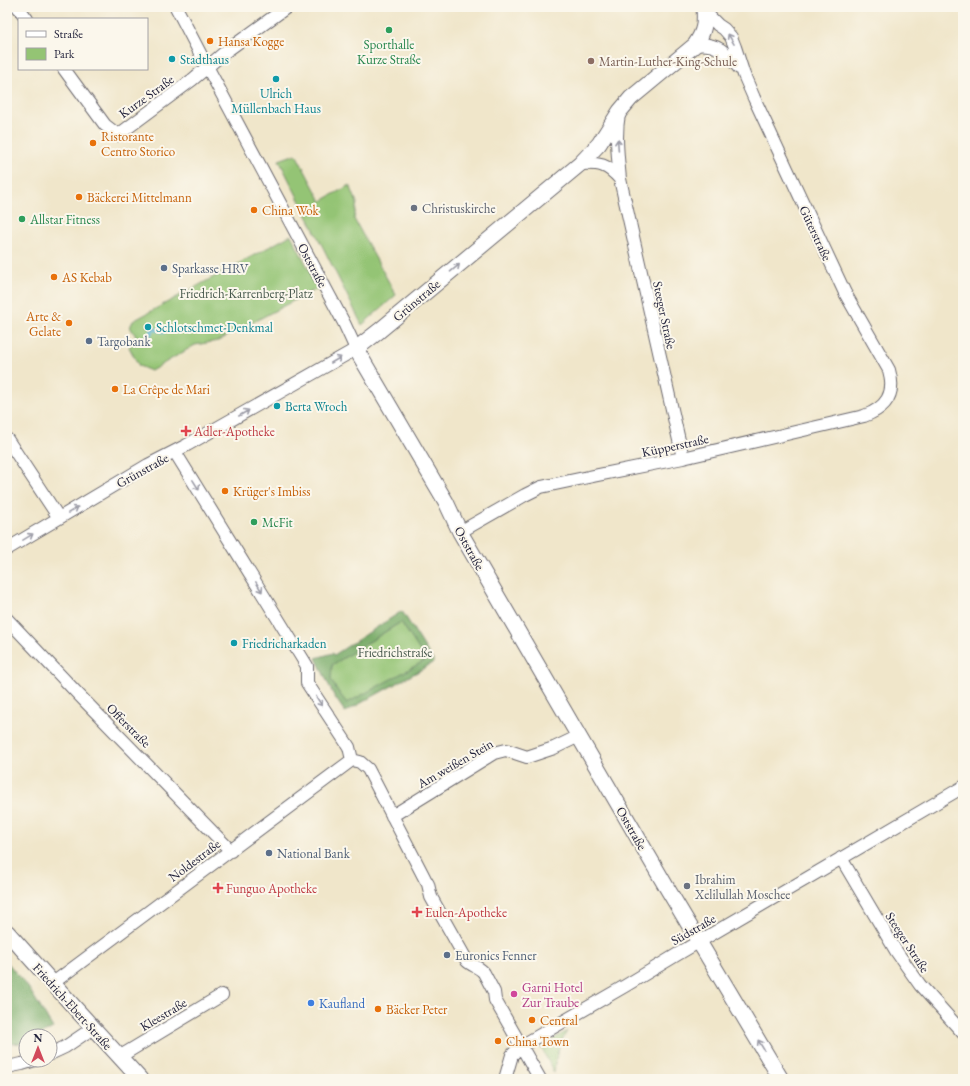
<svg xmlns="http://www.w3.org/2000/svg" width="970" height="1086" font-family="'EB Garamond',serif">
<rect width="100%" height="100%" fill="#fbf7ec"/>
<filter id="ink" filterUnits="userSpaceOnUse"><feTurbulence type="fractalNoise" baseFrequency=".025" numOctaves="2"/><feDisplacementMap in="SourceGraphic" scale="8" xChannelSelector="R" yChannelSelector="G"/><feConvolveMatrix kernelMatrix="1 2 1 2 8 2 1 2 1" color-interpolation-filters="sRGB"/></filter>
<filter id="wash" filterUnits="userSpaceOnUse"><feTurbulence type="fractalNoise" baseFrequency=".012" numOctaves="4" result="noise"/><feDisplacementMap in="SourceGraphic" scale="16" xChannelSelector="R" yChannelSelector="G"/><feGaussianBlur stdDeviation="0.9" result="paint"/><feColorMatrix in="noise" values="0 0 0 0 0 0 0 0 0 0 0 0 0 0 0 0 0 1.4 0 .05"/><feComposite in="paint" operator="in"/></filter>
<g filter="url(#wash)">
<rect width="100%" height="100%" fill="#f0e6ca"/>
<path fill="#94c474" stroke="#5b7358" d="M296 154 321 201 350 185 357 203 354 219 396 295 362 325 279 160Z
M291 235 319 289 308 293 218 341 195 345 151 371 139 366 129 347 137 338 130 327 133 321Z
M401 622 426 660 347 704 339 693 330 680 332 665Z
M567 1031C558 1047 556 1055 554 1073L541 1047 542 1046Z"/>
<path fill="#7a6" stroke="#4c6650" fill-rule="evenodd" d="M402 611 434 662 419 671 345 712 334 696 316 658 333 653 334 655ZM401 622 426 660 347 703 339 693 331 680 332 665Z
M7 962 28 987 53 1028 38 1036H26V1042L24 1043 7 1044Z"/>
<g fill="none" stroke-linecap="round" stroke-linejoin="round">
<path stroke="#58afd5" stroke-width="4" d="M148 336 154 329 164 331"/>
</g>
</g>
<g filter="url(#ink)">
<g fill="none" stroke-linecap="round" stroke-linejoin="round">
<defs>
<path id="minor" d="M18 7 27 19
M695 45C717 42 726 52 739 68
M64 69 105 125 118 135 192 80 225 52 287 7
M619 114C615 135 618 158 620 179L683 458
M580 164C600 163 607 164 620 179
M7 439 59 518
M175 452 307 666V683L349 747 352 760
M460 532 525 495 541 487 598 475 683 458 864 416C886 408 896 394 889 370L845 293 754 98 744 75 735 47 731 37 724 29 718 25 710 17 704 7
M7 549 148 465 187 445 356 349 344 323 201 55 176 7
M7 619 77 693 231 851
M352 760 360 762 368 769 425 879 428 884 431 897 467 961C472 966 480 967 484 973L494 992 495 1000 540 1079
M392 816 494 753 506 750 527 757 554 748 579 736
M841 858 896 951 920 985 963 1033
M53 983 242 842 352 760
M50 1054 65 1047 93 1028
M119 1057 222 995
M7 1067 22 1064 35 1060
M505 1079 512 1055 521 1046 625 986 683 951 963 787"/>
<path id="major" d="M704 7C705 23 705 31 695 45L631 98 620 111 599 144 580 164 379 331 356 349 446 502 460 532 667 888 781 1079
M7 932 75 1008 140 1079"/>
</defs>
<use href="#minor" stroke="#6a676d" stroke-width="14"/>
<use href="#major" stroke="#6a676d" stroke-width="17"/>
<use href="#minor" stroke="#fff" stroke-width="12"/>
<use href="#major" stroke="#fff" stroke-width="15"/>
</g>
<defs><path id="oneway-shaft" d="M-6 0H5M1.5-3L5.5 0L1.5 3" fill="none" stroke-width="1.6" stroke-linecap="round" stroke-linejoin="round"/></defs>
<g stroke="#9c9ca7">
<use href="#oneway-shaft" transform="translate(731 39) rotate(-120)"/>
<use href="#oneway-shaft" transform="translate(618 145) rotate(-94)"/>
<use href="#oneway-shaft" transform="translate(455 268) rotate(-40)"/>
<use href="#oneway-shaft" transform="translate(336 360) rotate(-30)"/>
<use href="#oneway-shaft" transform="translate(244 413) rotate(-30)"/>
<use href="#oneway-shaft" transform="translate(196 485) rotate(58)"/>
<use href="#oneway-shaft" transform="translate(73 510) rotate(-31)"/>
<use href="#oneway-shaft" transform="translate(28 537) rotate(-31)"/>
<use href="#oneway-shaft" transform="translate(259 587) rotate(58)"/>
<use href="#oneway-shaft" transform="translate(319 701) rotate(57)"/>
<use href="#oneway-shaft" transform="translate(761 1045) rotate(-121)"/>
</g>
</g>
<g fill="#2e9e5b" stroke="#fbf7ec" stroke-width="1.5">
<circle cx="389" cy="30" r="4"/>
<circle cx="22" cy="219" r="4"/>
<circle cx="254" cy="522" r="4"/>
</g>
<g fill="#e8710a" stroke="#fbf7ec" stroke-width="1.5">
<circle cx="210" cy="41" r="4"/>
<circle cx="93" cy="143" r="4"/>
<circle cx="79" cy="197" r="4"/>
<circle cx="254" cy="210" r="4"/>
<circle cx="54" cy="277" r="4"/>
<circle cx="69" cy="323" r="4"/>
<circle cx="115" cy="389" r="4"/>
<circle cx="225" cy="491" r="4"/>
<circle cx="378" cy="1009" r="4"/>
<circle cx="532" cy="1020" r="4"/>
<circle cx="498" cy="1041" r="4"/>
</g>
<g fill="#0f9aa8" stroke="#fbf7ec" stroke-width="1.5">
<circle cx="172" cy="59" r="4"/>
<circle cx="276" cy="79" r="4"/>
<circle cx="148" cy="327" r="4"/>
<circle cx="277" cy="406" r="4"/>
<circle cx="234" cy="643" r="4"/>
</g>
<circle fill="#8d6e63" stroke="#fbf7ec" stroke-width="1.5" cx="591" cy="61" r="4"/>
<g fill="#6b7280" stroke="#fbf7ec" stroke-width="1.5">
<circle cx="414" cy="208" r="4"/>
<circle cx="687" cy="886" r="4"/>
</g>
<g fill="#5c6f8a" stroke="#fbf7ec" stroke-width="1.5">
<circle cx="164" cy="268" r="4"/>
<circle cx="89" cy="341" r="4"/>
<circle cx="269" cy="853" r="4"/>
<circle cx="447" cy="955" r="4"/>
</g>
<g fill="#e0444e" stroke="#fbf7ec" stroke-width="1.5">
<path d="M184 425h4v4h4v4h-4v4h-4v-4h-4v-4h4z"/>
<path d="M216 882h4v4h4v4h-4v4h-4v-4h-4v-4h4z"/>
<path d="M415 906h4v4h4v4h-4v4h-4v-4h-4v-4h4z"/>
</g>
<circle fill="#d1479c" stroke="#fbf7ec" stroke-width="1.5" cx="514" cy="994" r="4"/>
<circle fill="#3f7fe0" stroke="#fbf7ec" stroke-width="1.5" cx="311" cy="1003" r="4"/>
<g text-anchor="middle" stroke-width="4" stroke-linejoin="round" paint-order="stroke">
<g font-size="13" fill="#c56008" stroke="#fbf7ec" text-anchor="start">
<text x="218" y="46">Hansa Kogge</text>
<text x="101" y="141">Ristorante<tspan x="101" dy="15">Centro Storico</tspan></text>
<text x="87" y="202">Bäckerei Mittelmann</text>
<text x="262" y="215">China Wok</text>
<text x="62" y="282">AS Kebab</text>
<text x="61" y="321" text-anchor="end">Arte &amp;<tspan x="61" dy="15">Gelate</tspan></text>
<text x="123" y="394">La Crêpe de Mari</text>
<text x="233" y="496">Krüger's Imbiss</text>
<text x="386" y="1014">Bäcker Peter</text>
<text x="540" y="1025">Central</text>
<text x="506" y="1046">China Town</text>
</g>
<g font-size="13" fill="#27864d" stroke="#fbf7ec" text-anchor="start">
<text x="389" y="49" text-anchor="middle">Sporthalle<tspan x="389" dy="15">Kurze Straße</tspan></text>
<text x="30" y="224">Allstar Fitness</text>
<text x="262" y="527">McFit</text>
</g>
<g font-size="13" fill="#0d838f" stroke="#fbf7ec" text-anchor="start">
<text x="180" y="64">Stadthaus</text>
<text x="276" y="98" text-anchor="middle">Ulrich<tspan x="276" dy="15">Müllenbach Haus</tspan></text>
<text x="156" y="332">Schlotschmet-Denkmal</text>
<text x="285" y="411">Berta Wroch</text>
<text x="242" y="648">Friedricharkaden</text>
</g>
<g font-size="13" fill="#785e54" stroke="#fbf7ec" text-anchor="start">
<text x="599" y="66">Martin-Luther-King-Schule</text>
</g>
<g font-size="13" fill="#22223b" stroke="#fbf7ec">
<text transform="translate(146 96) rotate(-36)" y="5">Kurze Straße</text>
<text transform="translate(816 233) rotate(65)" y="5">Güterstraße</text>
<text transform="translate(313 265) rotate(62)" y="5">Oststraße</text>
<text transform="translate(416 300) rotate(-40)" y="5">Grünstraße</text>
<text transform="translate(665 315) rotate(78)" y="5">Steeger Straße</text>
<text transform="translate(675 445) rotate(-12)" y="5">Küpperstraße</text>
<text transform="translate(142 470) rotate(-29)" y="5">Grünstraße</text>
<text transform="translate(470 548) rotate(61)" y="5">Oststraße</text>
<text transform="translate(129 725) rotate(45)" y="5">Offerstraße</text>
<text transform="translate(455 763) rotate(-30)" y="5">Am weißen Stein</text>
<text transform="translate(632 828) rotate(60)" y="5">Oststraße</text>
<text transform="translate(194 860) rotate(-37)" y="5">Noldestraße</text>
<text transform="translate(693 929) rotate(-30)" y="5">Südstraße</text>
<text transform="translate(908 942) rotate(57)" y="5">Steeger Straße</text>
<text transform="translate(73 1006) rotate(48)" y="5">Friedrich-Ebert-Straße</text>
<text transform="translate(163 1014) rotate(-31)" y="5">Kleestraße</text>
</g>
<g font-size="13" fill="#5b616d" stroke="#fbf7ec" text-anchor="start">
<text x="422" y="213">Christuskirche</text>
<text x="695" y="884">Ibrahim<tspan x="695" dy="15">Xelilullah Moschee</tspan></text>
</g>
<g font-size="13" fill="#4e5e75" stroke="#fbf7ec" text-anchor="start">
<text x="172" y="273">Sparkasse HRV</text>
<text x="97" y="346">Targobank</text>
<text x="277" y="858">National Bank</text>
<text x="455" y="960">Euronics Fenner</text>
</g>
<g font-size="13" fill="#4a5b4f" stroke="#fbf7ec">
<text x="246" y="298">Friedrich-Karrenberg-Platz</text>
<text x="395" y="657">Friedrichstraße</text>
</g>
<g font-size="13" fill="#be3a42" stroke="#fbf7ec" text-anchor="start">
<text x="194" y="436">Adler-Apotheke</text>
<text x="226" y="893">Funguo Apotheke</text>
<text x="425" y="917">Eulen-Apotheke</text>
</g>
<g font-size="13" fill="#b23c85" stroke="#fbf7ec" text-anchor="start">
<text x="522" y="992">Garni Hotel<tspan x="522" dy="15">Zur Traube</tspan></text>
</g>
<g font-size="13" fill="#366cbe" stroke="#fbf7ec" text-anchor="start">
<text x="319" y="1008">Kaufland</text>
</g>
</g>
<rect width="970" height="1086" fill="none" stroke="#fbf7ec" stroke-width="24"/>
<rect x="18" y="18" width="130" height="52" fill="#fbf7ec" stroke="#a4a2a5"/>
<rect x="26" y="31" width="20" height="6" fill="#ffffff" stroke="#a4a2a5"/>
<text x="54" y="38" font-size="12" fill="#22223b">Straße</text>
<rect x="26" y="48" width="20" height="12" fill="#94c474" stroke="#a4a2a5"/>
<text x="54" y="58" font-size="12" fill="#22223b">Park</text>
<g transform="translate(38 1048)"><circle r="19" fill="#fbf7ec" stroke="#a4a2a5"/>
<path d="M0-3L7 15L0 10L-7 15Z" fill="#d1495b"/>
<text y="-6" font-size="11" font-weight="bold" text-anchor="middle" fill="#22223b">N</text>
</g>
</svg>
